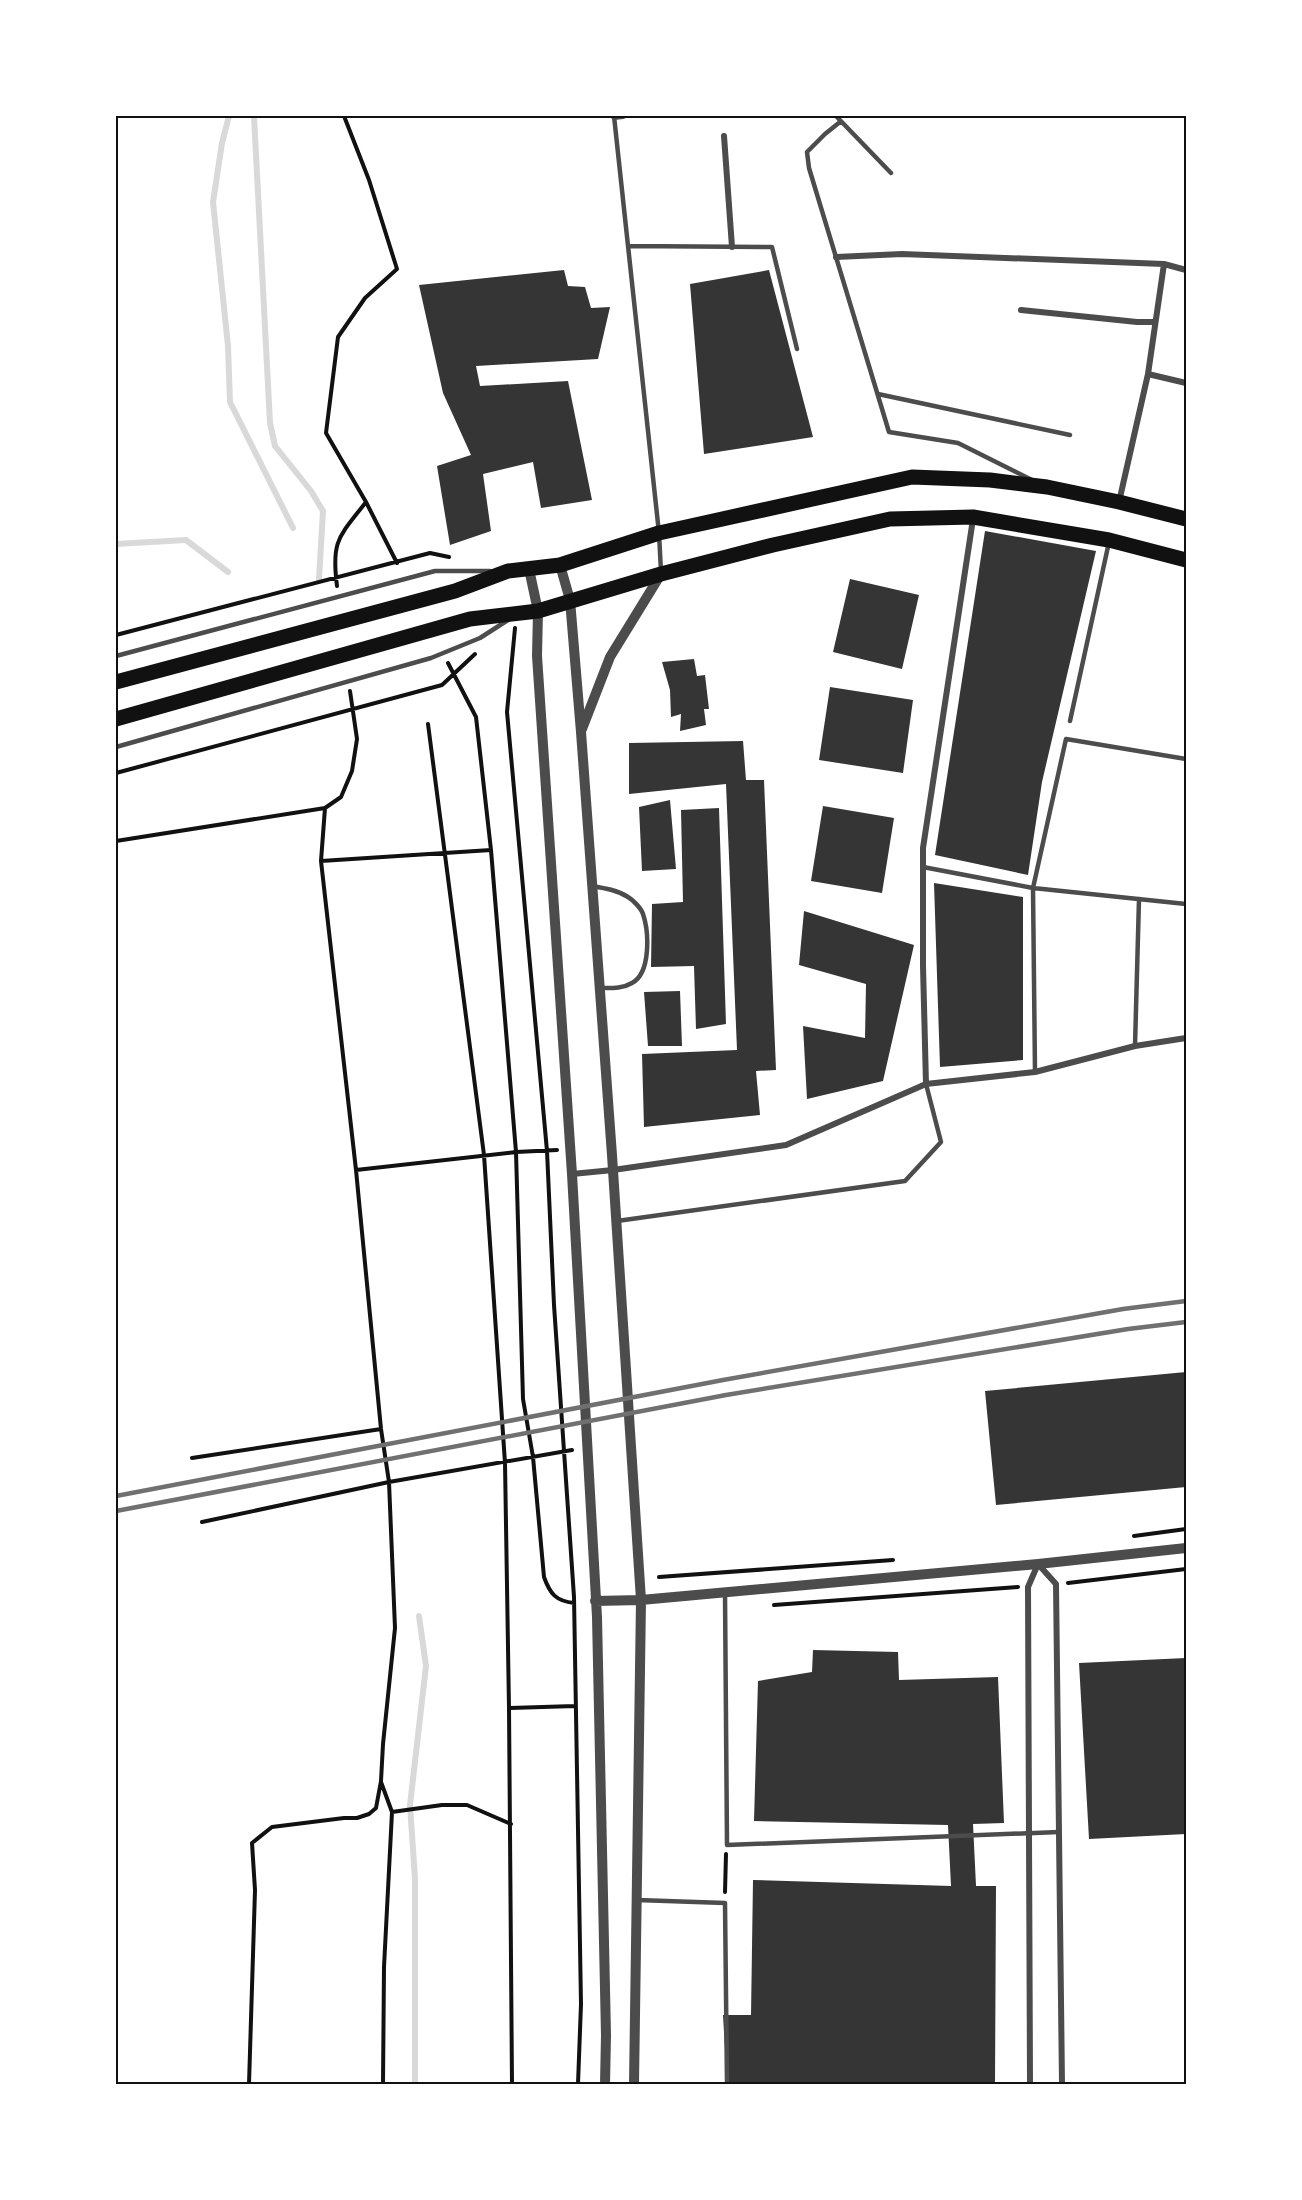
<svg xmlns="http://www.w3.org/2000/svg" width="1302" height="2200" font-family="'Nunito Sans',sans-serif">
<rect width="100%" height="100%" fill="#fff"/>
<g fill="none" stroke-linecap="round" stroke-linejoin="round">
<path stroke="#d9d9d9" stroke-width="6" d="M229 116 222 143 213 202 228 346 230 402 293 528
M254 116 270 423 275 446 311 491 323 511 319 579
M116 544 186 540 228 572
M415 2084V1879L410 1805 426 1666 419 1616"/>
</g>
<path fill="#353535" d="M564 270 568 286 585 287 591 308 610 307 598 359 476 366 480 386 568 381 592 500 541 508 533 462 483 474 491 531 450 545 437 466 471 455 443 393 419 285Z
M769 270 813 437 704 454 690 284Z
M985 531 1096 551 1042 782 1028 875 935 855Z
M850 579 919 595 902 669 833 652Z
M694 659 697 676 705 675 709 709H704L706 725 680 731 681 714 671 717 670 690 662 662Z
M830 687 913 700 903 773 819 760Z
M743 741 746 780H764L776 1070 756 1071 760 1115 644 1127 642 1054 737 1050 726 784 629 794V743Z
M670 800 676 869 642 871 639 807Z
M823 806 894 818 882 893 811 881Z
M719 808 726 1024 696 1029 694 966 651 967 652 904 683 902 681 810Z
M934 883 1023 897V1060L940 1067Z
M804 911 914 945 883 1081 807 1099 803 1026 865 1038 866 984 799 965Z
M680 991 682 1046H648L644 992Z
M1186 1372V1487L996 1505 985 1391Z
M813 1650 898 1652 899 1680 998 1677 1004 1823 973 1824 976 1886H996L995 2084H727L723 2015H751L753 1880 951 1886 948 1825 754 1821 758 1681 812 1672Z
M1186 1658V1834L1089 1839 1079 1663Z"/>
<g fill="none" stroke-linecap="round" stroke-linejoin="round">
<path stroke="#111" stroke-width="4" d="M366 502 397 563
M337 586C331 540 339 537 366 502L326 433 338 337 365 298 397 269 369 180 344 116
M515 628 507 712 547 1151 554 1305 574 1597 581 2004 578 2084
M116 635 430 553 449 557
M448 663 476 717 491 850 516 1152 557 1150
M428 724 484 1155 505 1463 509 1708 512 2084
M116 773 442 685 475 654
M116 841 325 808
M321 861 491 850
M356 1170 516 1152 523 1399 533 1457 544 1577C550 1594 556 1601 574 1603
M192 1458 381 1429
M202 1522 389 1482 572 1450
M1134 1536 1186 1529
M659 1577 893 1560
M1068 1583 1186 1569
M774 1605 1018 1587
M510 1708 575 1706
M381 1782 392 1812 384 1967 383 2084
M392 1812 442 1805H467L511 1824
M725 1892 726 1854
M249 2084 255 1890 252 1843 272 1827 344 1818H357L369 1814 376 1808 381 1781 383 1744 395 1628 389 1482 381 1429 356 1170 321 861 325 808 341 797 352 771 357 739 350 691"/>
<path stroke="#4c4c4c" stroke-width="4.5" d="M614 116 659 533 661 572
M836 116 891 173
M840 122 825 134 807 152 809 168 889 432 958 443 1032 480
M628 246 772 247 797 349
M878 394 1070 435
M116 656 435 571H490
M1070 721 1109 542
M116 747 431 658 480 638 508 620
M923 867 1033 888 1186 904
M592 886C604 888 617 890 628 897 633 900 641 908 643 914 649 932 651 973 632 983 622 989 611 988 600 988
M1135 1046 1139 899
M1035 1072 1033 888 1066 739 1186 759
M617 1221 905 1181 941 1142 926 1084
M725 1594 727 1845 1059 1832
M637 1900 725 1903 727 2084"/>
<path stroke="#4c4c4c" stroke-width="6" d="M614 117 623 116
M724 136 732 247
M836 257 902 254 1164 264 1186 270
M1021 310 1137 322H1154
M1148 374 1186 383
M1119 502 1148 374 1164 264
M926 1084 923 966V848L973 519
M572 1174 613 1170 786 1145 926 1084 1035 1072 1135 1046 1186 1038
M1030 2084 1028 1587 1038 1564 1056 1584 1062 2084"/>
<path stroke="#4c4c4c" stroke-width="10" d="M560 565 570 600 581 732 612 1155 641 1600 634 2084
M529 569 538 611 537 656 572 1174 597 1617 606 2035 605 2084
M582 729 610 657 661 574
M595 1601 641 1600 1038 1564 1186 1548"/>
<path stroke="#111" stroke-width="15" d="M116 682 455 591 508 571 560 565 659 533 912 477 990 480 1047 487 1119 502 1186 519
M116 719 470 619 538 611 661 574 773 545 890 519 973 517 1109 540 1186 560"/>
<path stroke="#707070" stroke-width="4.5" d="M116 1496 723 1380 1123 1309 1186 1301
M116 1511 726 1395 1128 1329 1186 1322"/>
</g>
<rect width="1302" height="2200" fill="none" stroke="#ffffff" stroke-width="234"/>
<rect x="117" y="117" width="1068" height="1966" fill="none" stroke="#111" stroke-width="2"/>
</svg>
